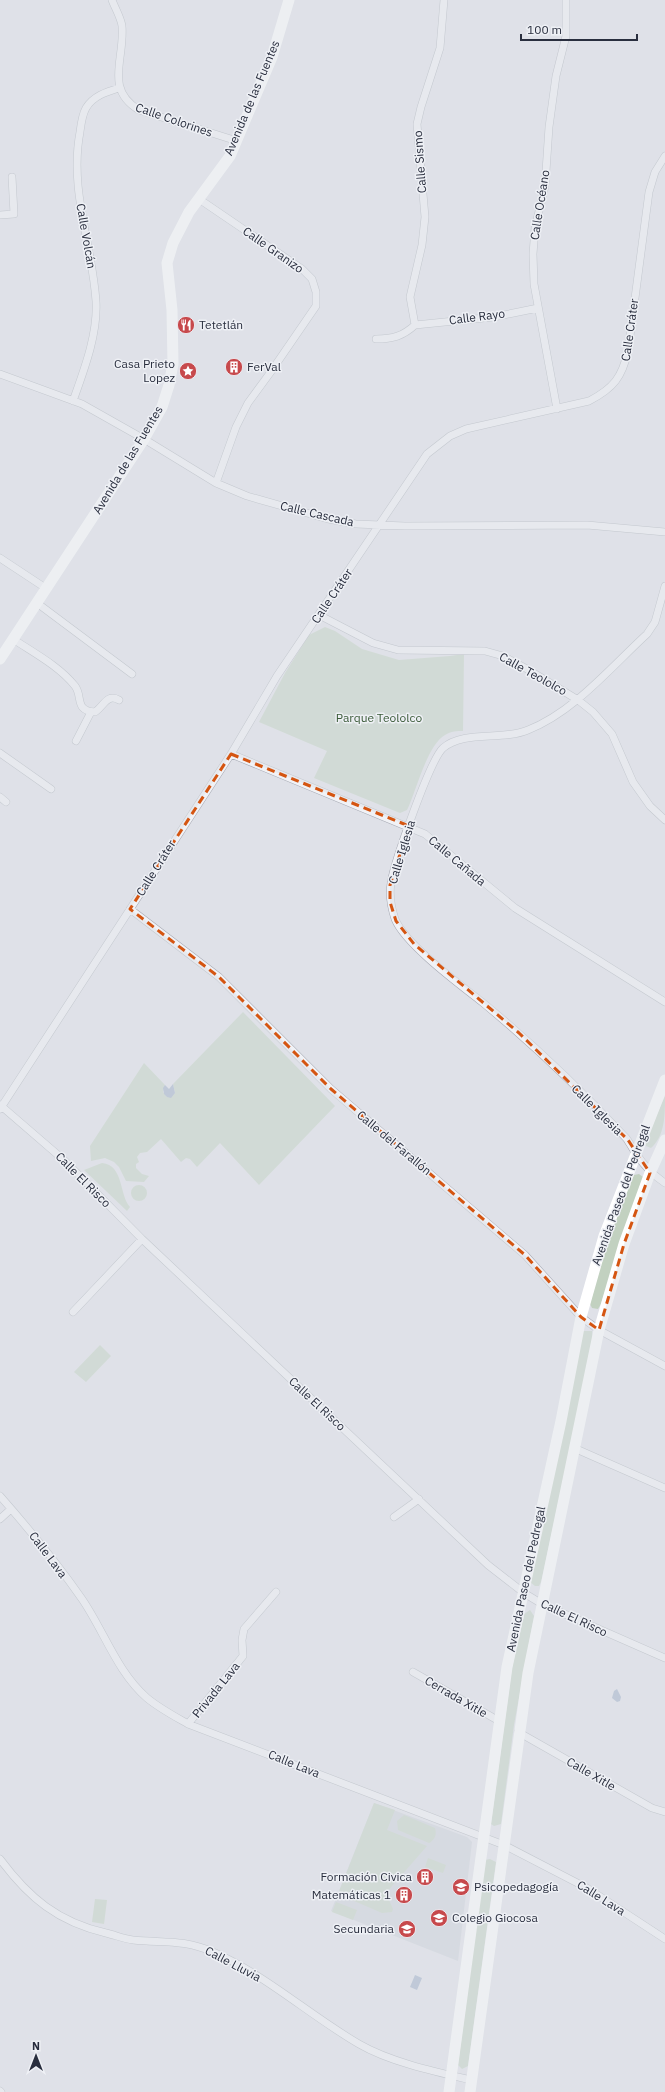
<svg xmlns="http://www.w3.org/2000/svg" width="665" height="2092" font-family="'IBM Plex Sans',sans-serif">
<rect width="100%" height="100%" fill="#dfe1e8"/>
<path fill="#cdd0d9" d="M374 1803 467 1837 472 1842 458 1961 331 1911Z"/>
<path fill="#c2d1c0" d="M325 627 335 631 362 649 399 660 450 656 464 654 463 731C457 731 451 731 445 735 427 745 416 792 407 810L400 813 314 778 327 751 259 722 285 673 309 635Z
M243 1012 335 1106 259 1185 220 1143 197 1167 190 1159 186 1158 181 1162 161 1139 147 1152 140 1153 137 1157 139 1162 136 1164V1168L142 1174 149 1176 144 1182 126 1181 119 1167 114 1162 105 1158 91 1161 90 1146 144 1063 165 1085 163 1092 167 1097 175 1093 173 1084Z
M665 1096C665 1115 665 1136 651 1148L646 1146 645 1142Z
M102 1163C124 1165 119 1195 130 1207L127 1211 84 1170Z
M639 1174 643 1177 601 1304 598 1309 592 1308 590 1304 607 1242 634 1175Z
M131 1193a8 8 0 1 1 16 0a8 8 0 1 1-16 0Z
M583 1331H592L593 1342 541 1582 539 1586H535L530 1582Z
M100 1345 111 1356 86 1382 74 1372Z
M530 1610 534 1616 514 1725 501 1824 494 1826 491 1824 512 1668 524 1614Z
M374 1803 395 1810 387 1830 427 1846 386 1893 393 1909 392 1912 382 1913 338 1894Z
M404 1815 435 1828C437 1834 435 1840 429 1843L398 1830 397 1821Z
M428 1858 446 1865 443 1873 425 1867Z
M490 1859 496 1862 468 2066 462 2069 458 2065 485 1860Z
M95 1899 107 1900 104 1924 92 1922Z
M336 1902 357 1910 353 1920 332 1912Z"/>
<path fill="#9babc6" d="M173 1084 175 1093 171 1098 167 1097 164 1094 163 1088 165 1085 169 1089Z
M617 1689 621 1697 620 1701 617 1702 612 1698 614 1691Z
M415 1975 422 1978 417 1990 410 1987Z"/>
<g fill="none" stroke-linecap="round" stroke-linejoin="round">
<defs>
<path id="street" d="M112 0C115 8 121 18 122 26 125 59 104 89 139 110L237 141
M199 199 302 269 312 279 316 292V306L270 373 248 403 236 427 216 483
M0 215 14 214 12 177
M415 325 410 297 422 245 425 217 417 124 421 107 440 48 444 0
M415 325 494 317 538 308
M376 339C393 339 403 336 415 325
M0 374 82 404 144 439 216 483 247 496 328 519 356 524 405 526 587 525 665 532
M73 401C84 370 98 334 96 301 92 243 69 190 80 132 81 124 82 115 86 108 93 96 106 92 119 88
M557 409 534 284 533 254 535 228 545 186 549 127 556 76 566 36V0
M0 558 47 589
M665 586 655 622 647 634C611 667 574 712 528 730 502 741 464 730 443 748 430 760 394 863 391 883 389 895 391 907 395 919 405 944 459 984 482 1002 533 1044 581 1090 626 1138 630 1143 633 1150 637 1155 645 1167 653 1175 665 1183
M37 603 132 674
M319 615 373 643 398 650 485 651 503 656 527 669 578 700 593 712 612 734 633 782 650 806 665 820
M13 639C34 653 59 666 75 686 83 696 74 711 95 712 104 706 107 693 119 700
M76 741 91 712
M0 753 51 789
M231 754 425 834 515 908 665 1002
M0 797 6 802
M130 909 219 977 331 1089 525 1255 581 1317 599 1330 665 1366
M0 1105 65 1161 142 1239 488 1565 524 1593 542 1604 665 1658
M0 1109 231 754 277 676 427 454 450 436 466 429 589 401C614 388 622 377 628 351L649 192 655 172 665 156
M73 1312 142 1239
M574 1448 665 1488
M0 1496C29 1529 57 1563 82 1599 104 1631 117 1672 147 1698 159 1708 174 1716 188 1724L504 1845 587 1888 665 1939
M394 1517 419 1499
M0 1519 11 1509
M413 1672 499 1721
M188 1724 243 1656 242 1640 244 1629 276 1592
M518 1732 652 1808 665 1812
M0 1859C29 1898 58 1922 106 1933 115 1935 124 1939 133 1940 163 1943 184 1939 213 1952 266 1975 309 2015 359 2044 390 2062 436 2072 471 2080
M0 2091 1 2092"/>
</defs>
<use href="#street" stroke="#a5a8b2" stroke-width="8"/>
<use href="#street" stroke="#f1f2f6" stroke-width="7"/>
<path stroke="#fff" stroke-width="11" d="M0 659 144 439 162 407 169 385 173 364 172 310 167 263 173 243 189 212 230 156 272 57 289 0
M449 2092 507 1667 561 1421 581 1317 604 1236 665 1080
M470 2092 528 1673 599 1330 624 1244 650 1173 665 1140"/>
</g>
<path d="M0 0H665V2092H0ZM231 754 409 826 390 885V902L396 921 414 944 519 1033 628 1140 650 1173 624 1244 599 1330 581 1317 525 1255 331 1089 219 977 130 909Z" fill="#dfe1e8" fill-opacity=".55" fill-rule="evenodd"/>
<path fill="none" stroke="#d55511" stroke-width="3" stroke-dasharray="8 5" stroke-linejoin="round" d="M231 754 409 826 390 885V902L396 921 414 944 519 1033 628 1140 650 1173 624 1244 599 1330 581 1317 525 1255 331 1089 219 977 130 909Z"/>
<defs>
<symbol id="restaurant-disc" viewBox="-11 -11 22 22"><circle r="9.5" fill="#c7494c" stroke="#eef0f5"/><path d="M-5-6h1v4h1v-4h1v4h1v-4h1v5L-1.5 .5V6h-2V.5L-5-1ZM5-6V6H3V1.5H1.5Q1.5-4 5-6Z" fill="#fff"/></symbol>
<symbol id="building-disc" viewBox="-11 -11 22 22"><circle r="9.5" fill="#c7494c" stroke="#eef0f5"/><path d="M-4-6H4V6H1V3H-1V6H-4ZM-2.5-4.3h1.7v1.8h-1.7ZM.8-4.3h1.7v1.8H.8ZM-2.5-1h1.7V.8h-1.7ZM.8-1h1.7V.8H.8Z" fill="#fff"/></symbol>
<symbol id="sight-disc" viewBox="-11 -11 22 22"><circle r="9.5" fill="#c7494c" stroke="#eef0f5"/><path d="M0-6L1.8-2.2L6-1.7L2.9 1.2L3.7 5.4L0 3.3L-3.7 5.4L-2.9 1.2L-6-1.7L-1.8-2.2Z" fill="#fff"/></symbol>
<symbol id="school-disc" viewBox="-11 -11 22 22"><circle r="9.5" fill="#c7494c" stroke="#eef0f5"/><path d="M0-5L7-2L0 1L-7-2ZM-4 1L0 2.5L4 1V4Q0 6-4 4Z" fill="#fff"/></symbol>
</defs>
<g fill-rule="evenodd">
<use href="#restaurant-disc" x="176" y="315" width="20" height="20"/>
<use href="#building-disc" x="224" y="357" width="20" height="20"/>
<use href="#sight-disc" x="178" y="361" width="20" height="20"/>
<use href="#building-disc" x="415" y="1867" width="20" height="20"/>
<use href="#school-disc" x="451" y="1877" width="20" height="20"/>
<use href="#building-disc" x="394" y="1885" width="20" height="20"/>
<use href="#school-disc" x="429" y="1908" width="20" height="20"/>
<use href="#school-disc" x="397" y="1919" width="20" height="20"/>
</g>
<g text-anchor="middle" stroke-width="3" stroke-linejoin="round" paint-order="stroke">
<g font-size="12" fill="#292e3e" stroke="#eef0f5">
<text transform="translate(252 98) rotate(-67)" y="4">Avenida de las Fuentes</text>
<text transform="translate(174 120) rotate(19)" y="4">Calle Colorines</text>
<text transform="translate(420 162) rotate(-94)" y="4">Calle Sismo</text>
<text transform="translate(540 205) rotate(-81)" y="4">Calle Océano</text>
<text transform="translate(86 236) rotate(80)" y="4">Calle Volcán</text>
<text transform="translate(273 250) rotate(35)" y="4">Calle Granizo</text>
<text transform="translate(477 317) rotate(-7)" y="4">Calle Rayo</text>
<text transform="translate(630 330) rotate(-82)" y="4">Calle Cráter</text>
<text transform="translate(128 460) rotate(-59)" y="4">Avenida de las Fuentes</text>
<text transform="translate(317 514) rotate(13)" y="4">Calle Cascada</text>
<text transform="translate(332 596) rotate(-56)" y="4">Calle Cráter</text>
<text transform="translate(533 674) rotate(29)" y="4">Calle Teololco</text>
<text transform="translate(402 852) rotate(-73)" y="4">Calle Iglesia</text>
<text transform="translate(457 861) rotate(40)" y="4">Calle Cañada</text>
<text transform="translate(156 868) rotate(-58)" y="4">Calle Cráter</text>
<text transform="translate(597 1110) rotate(45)" y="4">Calle Iglesia</text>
<text transform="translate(394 1143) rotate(40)" y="4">Calle del Farallón</text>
<text transform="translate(83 1180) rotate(45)" y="4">Calle El Risco</text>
<text transform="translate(621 1195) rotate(-70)" y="4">Avenida Paseo del Pedregal</text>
<text transform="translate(317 1404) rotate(43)" y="4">Calle El Risco</text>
<text transform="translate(48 1555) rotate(53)" y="4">Calle Lava</text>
<text transform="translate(526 1579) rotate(-78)" y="4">Avenida Paseo del Pedregal</text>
<text transform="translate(574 1618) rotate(25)" y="4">Calle El Risco</text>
<text transform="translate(216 1690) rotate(-51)" y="4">Privada Lava</text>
<text transform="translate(456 1697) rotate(30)" y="4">Cerrada Xitle</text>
<text transform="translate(294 1764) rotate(22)" y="4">Calle Lava</text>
<text transform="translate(591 1774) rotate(30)" y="4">Calle Xitle</text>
<text transform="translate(601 1898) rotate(32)" y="4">Calle Lava</text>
<text transform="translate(233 1964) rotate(28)" y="4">Calle Lluvia</text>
</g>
<g font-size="12" fill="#292e3e" stroke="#eef0f5" text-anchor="start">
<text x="199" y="329">Tetetlán</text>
<text x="175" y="368" text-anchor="end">Casa Prieto<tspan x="175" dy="14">Lopez</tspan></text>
<text x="247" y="371">FerVal</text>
<text x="412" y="1881" text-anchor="end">Formación Civica</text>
<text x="474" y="1891">Psicopedagogía</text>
<text x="391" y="1899" text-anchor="end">Matemáticas 1</text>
<text x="452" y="1922">Colegio Giocosa</text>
<text x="394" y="1933" text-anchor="end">Secundaria</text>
</g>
<g font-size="12" fill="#395937" stroke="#eef0f5">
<text x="379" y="722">Parque Teololco</text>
</g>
</g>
<g transform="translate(36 2056)" stroke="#eef0f5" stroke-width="3" paint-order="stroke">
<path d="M0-3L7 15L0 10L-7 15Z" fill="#292e3e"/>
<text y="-6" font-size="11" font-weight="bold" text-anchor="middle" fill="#292e3e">N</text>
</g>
<path d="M521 34v6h116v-6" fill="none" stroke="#292e3e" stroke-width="2"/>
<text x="527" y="34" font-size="12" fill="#292e3e" stroke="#eef0f5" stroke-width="3" paint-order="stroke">100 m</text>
</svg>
